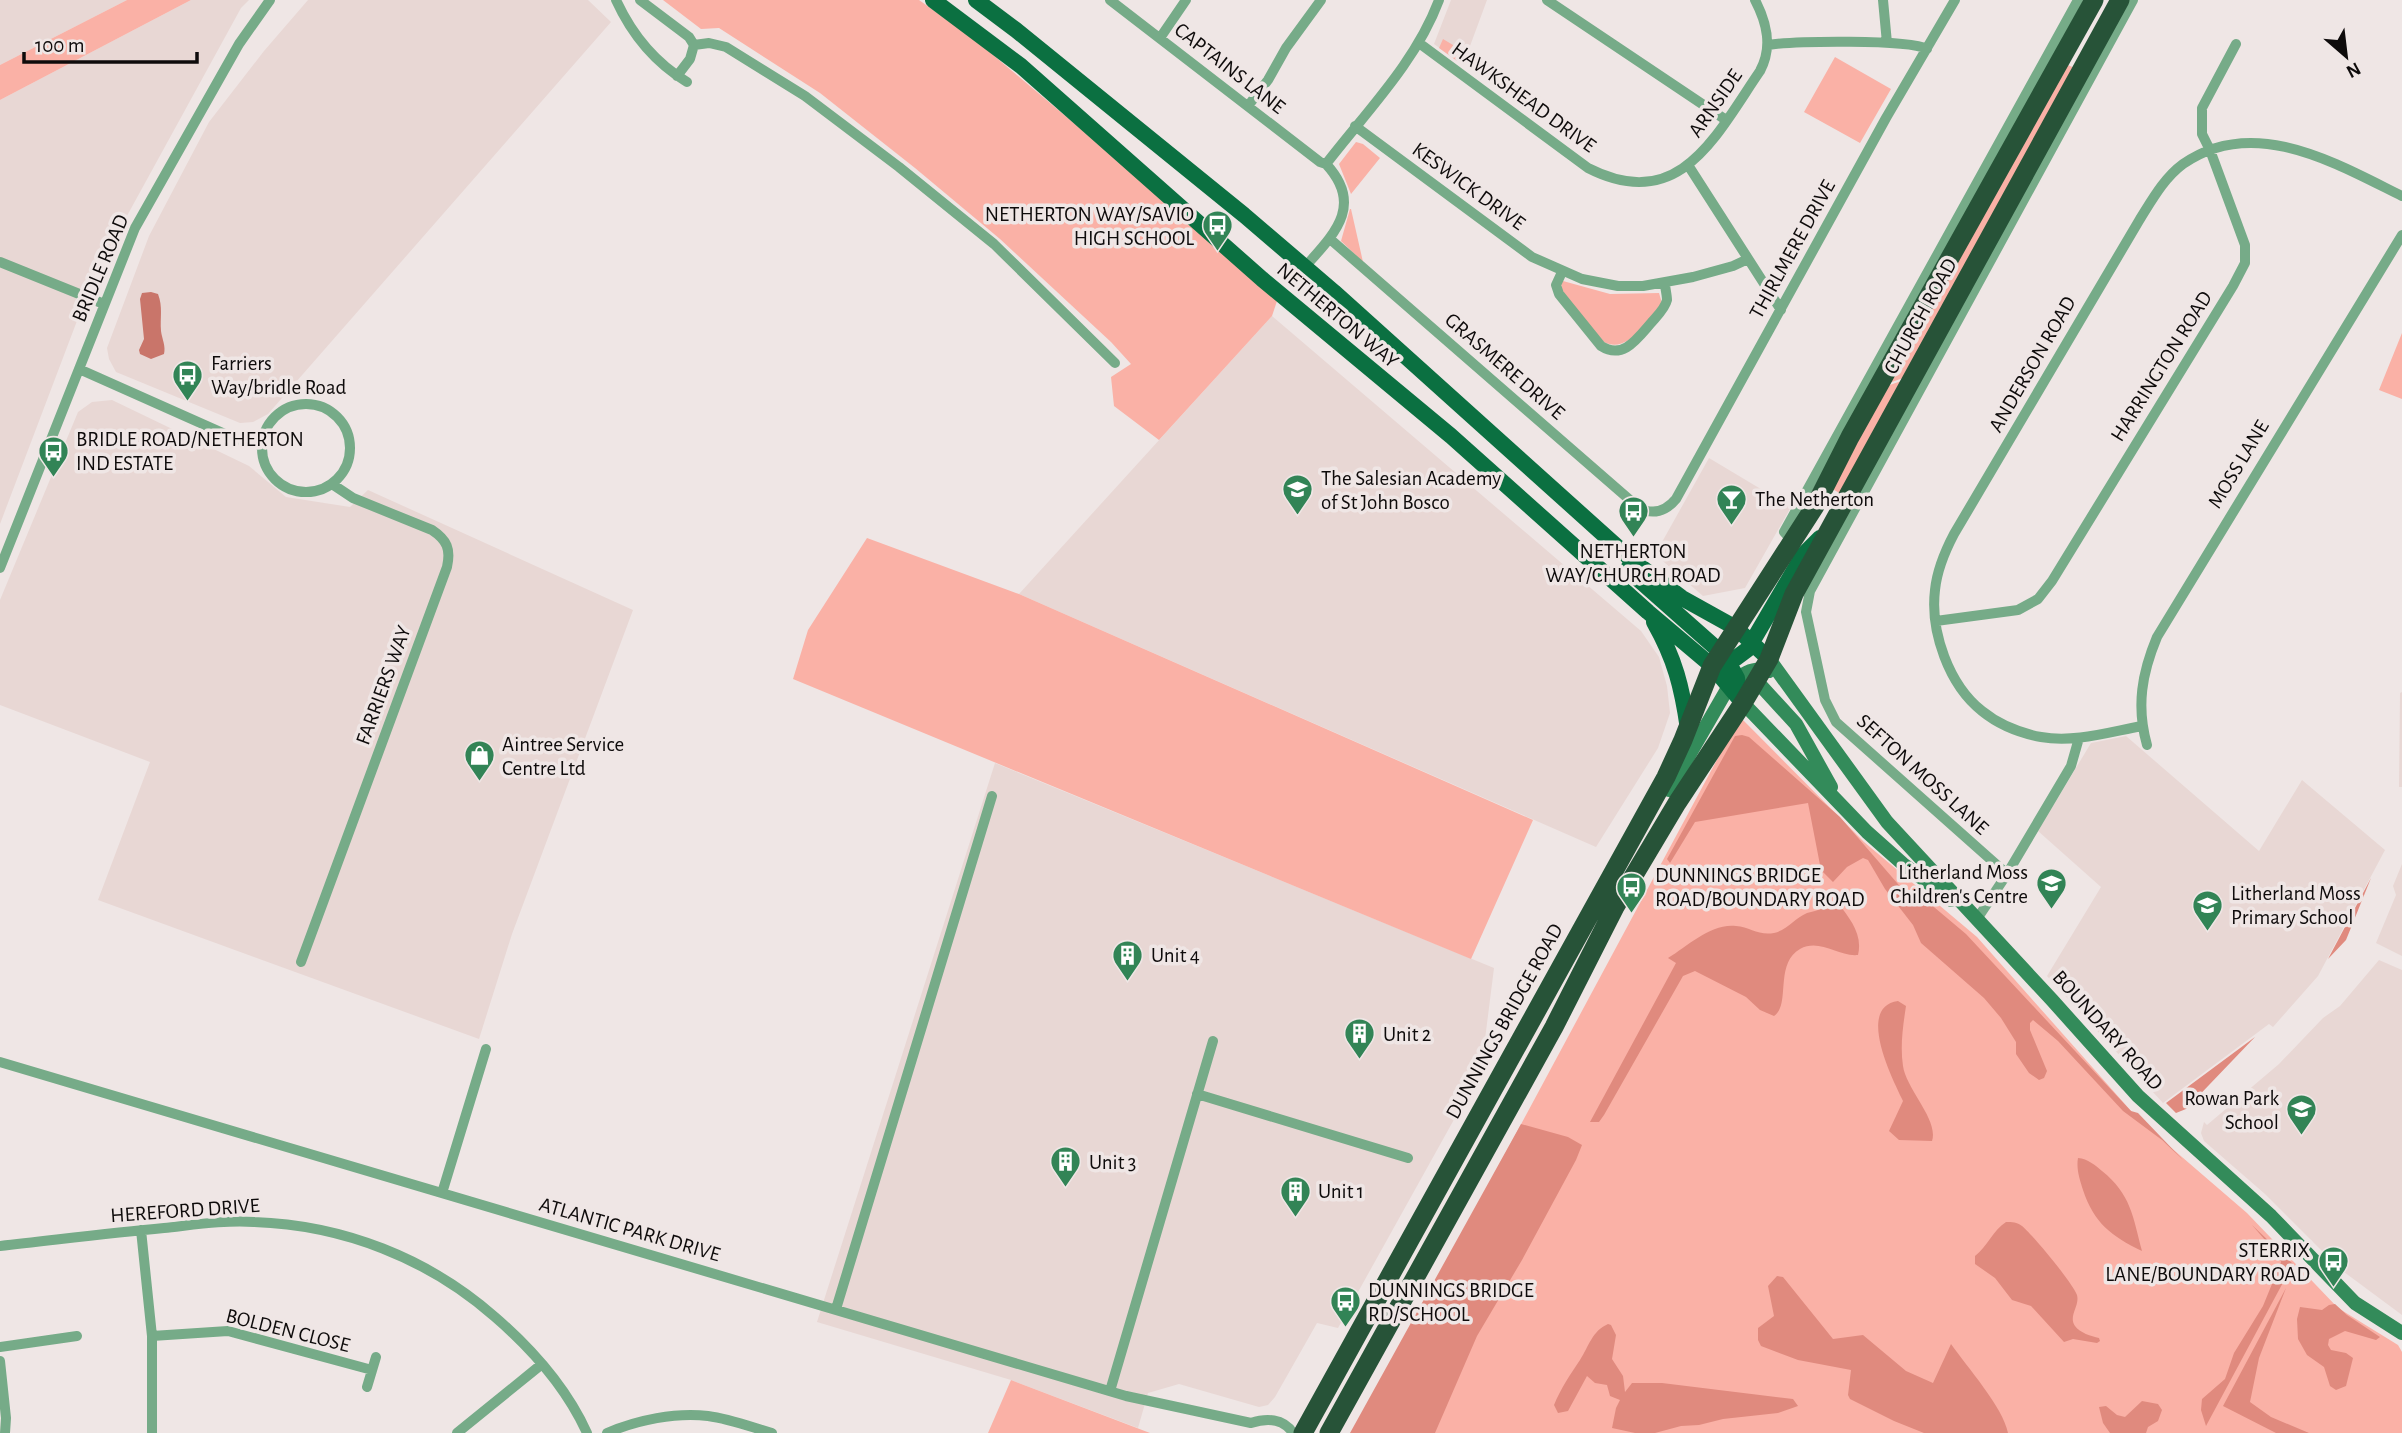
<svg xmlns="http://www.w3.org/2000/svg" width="2402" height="1433" font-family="'Alegreya Sans',sans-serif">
<rect width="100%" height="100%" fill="#efe6e5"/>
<path fill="#e8d7d4" d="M0 0H127L0 65Z
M191 0H249L241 8 94 276 0 524V100Z
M308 0H588L611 22 268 414 253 422 240 423 116 372 109 359 107 348 149 236 209 122 264 51Z
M1451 0H1487L1463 65 1434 44Z
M1272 316 1641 631 1659 657 1667 686 1670 713 1658 748 1596 847 1019 594Z
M112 400 249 466 286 497 350 507 368 490 633 610 512 934 479 1039 98 900 150 762 0 705V600L78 412 92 402Z
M1709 458 1791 507 1745 588 1703 596 1657 556V551Z
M2402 692V787H2399L2400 693Z
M2126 736 2259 851 2302 780 2385 850 2318 976 2273 1027 2269 1024 2163 1103 2047 976 2101 887 2038 831 2091 743Z
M995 763 1494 968 1481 1071 1338 1328 1317 1323 1275 1397 1268 1405 1259 1407 1179 1384 1148 1393 1138 1428 1011 1380 817 1322Z
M2402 864V956L2376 943 2396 895 2393 886Z
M2379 960 2402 970V1315L2340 1269 2265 1194 2204 1141 2201 1133 2204 1122 2207 1125 2279 1064 2323 1018 2340 1006Z"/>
<path fill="#fab1a6" d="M127 0H191L0 100V65Z
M663 0H919L973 38 1108 152 1277 301 1272 316 1159 440 1114 406 1111 377 1131 364 1111 342 1000 239 915 168 820 93 719 28 701 29Z
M1443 39 1463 51 1457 61 1439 48Z
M1835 57 1891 89 1860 143 1804 112Z
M2065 64 2075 68 1906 377 1889 383Z
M1356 142 1363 144 1380 158 1351 194 1339 164Z
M1350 209H1351L1363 262 1341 241Z
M1563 281 1610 294 1659 293 1662 303C1648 319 1628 355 1604 342L1562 293 1561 283Z
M2402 333V399L2379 390Z
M1904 380 1841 494 1831 488 1887 386Z
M867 538 1019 594 1533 820 1471 959 793 679 808 630Z
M1740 717 1864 842 1977 937 2139 1120 2247 1213 2338 1308 2398 1345 2402 1352V1433H1355Z
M1011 1380 1150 1433H988Z"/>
<path fill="#e08a7e" d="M1742 735 1749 737 1840 817 1904 891 1912 896 1922 897 1966 934 2131 1111 2138 1113 2183 1160 2162 1140 2123 1111 2058 1041 2033 1020 2030 1023V1030L2047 1071 2044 1078 2039 1080 2029 1073 2016 1054V1042L2001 1018 1984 998 1921 943 1913 925 1885 889 1868 860 1863 858 1847 867 1833 882 1821 870 1808 803 1695 822 1670 863 1667 859 1735 736Z
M2371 878 2346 940 2328 959Z
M1838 903C1850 919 1863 934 1858 955 1838 957 1820 938 1800 949 1774 964 1791 1005 1774 1016L1760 1010 1746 997 1695 971 1683 976 1604 1115 1599 1122H1590L1676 963 1668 958C1688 946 1711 923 1736 926 1750 927 1759 936 1774 933 1787 930 1795 918 1807 913 1818 910 1827 908 1838 903Z
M1898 1001 1906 1006C1903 1026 1900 1046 1903 1066 1906 1089 1939 1120 1932 1141L1899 1140 1889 1131 1903 1101C1892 1078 1856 1007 1898 1001Z
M2255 1037 2186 1109 2176 1113 2166 1103Z
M1521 1124 1568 1137 1582 1145 1576 1160 1522 1260 1477 1336 1435 1433H1350Z
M2078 1158C2088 1159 2095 1165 2102 1171 2131 1194 2133 1217 2142 1251 2111 1236 2094 1223 2083 1190 2080 1180 2076 1169 2078 1158Z
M2006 1222C2012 1222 2017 1222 2022 1226 2032 1234 2072 1282 2077 1295 2080 1306 2068 1316 2075 1326 2080 1333 2091 1336 2099 1338L2100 1341 2097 1343 2073 1339 2064 1342 2031 1306 2012 1300 1995 1278 1975 1264V1256C1987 1247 1993 1230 2006 1222Z
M2252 1225 2293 1264 2206 1426 2201 1410 2202 1399 2225 1379 2234 1353 2263 1306 2281 1262 2279 1256Z
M1777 1276 1783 1277 1833 1339 1863 1335 1906 1371 1933 1383 1951 1344C1967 1367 2003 1407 2008 1433H1924L1894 1421 1850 1399 1848 1395 1851 1370 1798 1360 1761 1346 1758 1340V1328L1774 1316 1768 1286Z
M2286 1288 2259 1358 2250 1402 2271 1417 2309 1433H2276L2223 1406Z
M2335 1304 2347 1315 2380 1337 2376 1340 2345 1331 2329 1339 2328 1345 2331 1350 2346 1353 2353 1358 2346 1386 2336 1390 2330 1386 2324 1367 2307 1355 2298 1339 2297 1319 2300 1307 2322 1310 2329 1305Z
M1608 1324 1611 1325 1616 1335 1612 1359 1623 1376 1625 1392 1632 1383H1662L1793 1399 1798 1406 1778 1413 1723 1419 1699 1425 1681 1426 1655 1433H1635L1612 1428 1616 1408 1620 1400 1610 1396 1607 1385 1595 1383 1587 1376 1568 1411 1558 1413 1554 1405C1561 1388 1570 1375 1580 1360 1589 1346 1592 1331 1608 1324Z
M2142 1401 2158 1404 2162 1410 2158 1421 2148 1427 2146 1433H2110L2103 1423 2099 1407 2106 1406 2117 1415 2125 1417Z"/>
<path fill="#c9756a" d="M151 292 158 294C163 307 160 317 161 331 162 339 166 346 164 354L151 359 140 354 139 350 144 339 140 299 142 293Z"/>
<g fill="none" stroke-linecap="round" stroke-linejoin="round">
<path stroke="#76ab88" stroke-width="10" d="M616 0C632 35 654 62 687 82
M640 0 689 37 694 45 690 59 677 76
M1110 0 1320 162 1326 164
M1547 0 1726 120
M1883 0 1887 43
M1160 38 1186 0
M1419 43 1588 168C1680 215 1716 135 1760 71 1773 47 1767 23 1755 0
M694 45 709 43 726 47 805 96 899 167 994 244 1115 363
M1768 45C1793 41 1908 39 1927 49
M1248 106 1268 80 1286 48 1321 0
M1355 126 1532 257 1582 279 1618 286H1643L1693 277 1733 266 1748 259
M1688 165 1781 310
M1330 239 1638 507C1653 516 1666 511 1676 499L1886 118 1955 0
M0 262 104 304
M1304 268C1333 235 1365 206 1326 164 1366 112 1416 62 1439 0
M1562 272 1556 285 1559 294 1601 346C1623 360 1637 339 1651 323 1656 317 1665 309 1667 300 1667 295 1665 288 1665 283
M79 369 243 442 262 445
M262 448a44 44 0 1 1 88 0a44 44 0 1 1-88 0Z
M1792 541 1784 532 2078 0
M0 568 135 228 239 44 270 0
M1936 621 2018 610 2038 599 2052 581 2233 286 2245 263V245L2210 150 2202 134V108L2236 44
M2142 726C2109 732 2074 743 2041 737 2020 733 1998 724 1982 711 1949 685 1930 632 1935 590 1937 570 1944 553 1954 534L2140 219C2152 200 2164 178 2183 164 2254 114 2337 164 2402 196
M2147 745C2136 706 2142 673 2157 637L2402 235
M2007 874 1836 722 1825 700 1806 612 1810 591 2133 0
M1977 919 2007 874 2071 766 2079 738
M301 962 447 567C451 549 447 540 432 530L353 498 332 484
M0 1062 1126 1396 1251 1423C1266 1418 1283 1418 1293 1433
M1197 1094 1408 1158
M442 1193 486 1049
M141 1230 152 1336V1433
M0 1246C55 1240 109 1233 164 1228 193 1225 224 1220 254 1222 343 1225 428 1258 495 1317 532 1349 567 1389 587 1433
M836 1309 992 796
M152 1336 228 1331 372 1370
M0 1347 77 1336
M0 1361 6 1418 5 1433
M367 1387 376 1357
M1110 1391 1213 1041
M457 1433 542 1364
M607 1433C637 1420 676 1412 708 1416 730 1419 751 1427 772 1433"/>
<path stroke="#338b5a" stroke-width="14" d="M1769 659 1887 822 2052 1000 2138 1096 2271 1216 2355 1303 2402 1333
M1752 676 1796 724 1831 787
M1743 703 1867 832 1903 864 1951 900
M1669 790 1729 686C1740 675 1752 666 1769 671"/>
<path stroke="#0b7041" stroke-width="16" d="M933 0 1021 66 1262 279 1451 436 1648 612 1712 666 1743 703
M976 0 1016 30 1244 215 1334 292 1633 561 1682 598 1736 628 1769 659
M1629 567 1638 579 1725 656 1737 678 1740 701
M1654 622C1675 659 1682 687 1688 729
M1721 663 1736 658 1748 649 1803 555 1820 538"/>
<path stroke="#275338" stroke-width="19" d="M1303 1433 1666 777 1683 740 1712 666 1815 506 1850 437 2094 0
M1329 1433 1554 1027 1615 907 1677 803 1743 703 1769 659 1794 594 2120 0"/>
</g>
<defs>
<symbol id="bus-pin" viewBox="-11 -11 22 30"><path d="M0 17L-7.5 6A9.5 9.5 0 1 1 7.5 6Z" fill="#328456" stroke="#efe6e5"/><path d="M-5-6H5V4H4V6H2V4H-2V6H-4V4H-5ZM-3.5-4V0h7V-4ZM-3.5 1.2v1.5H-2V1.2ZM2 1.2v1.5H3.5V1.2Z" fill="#fff"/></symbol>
<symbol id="school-pin" viewBox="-11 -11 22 30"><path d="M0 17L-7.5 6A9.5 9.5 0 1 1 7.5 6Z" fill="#328456" stroke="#efe6e5"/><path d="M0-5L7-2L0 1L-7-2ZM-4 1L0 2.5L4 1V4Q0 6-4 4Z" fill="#fff"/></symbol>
<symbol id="bar-pin" viewBox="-11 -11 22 30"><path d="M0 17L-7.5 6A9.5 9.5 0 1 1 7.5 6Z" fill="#328456" stroke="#efe6e5"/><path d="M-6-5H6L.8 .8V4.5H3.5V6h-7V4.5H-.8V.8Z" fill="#fff"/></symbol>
<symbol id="shop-pin" viewBox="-11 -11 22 30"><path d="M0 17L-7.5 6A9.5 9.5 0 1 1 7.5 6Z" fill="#328456" stroke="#efe6e5"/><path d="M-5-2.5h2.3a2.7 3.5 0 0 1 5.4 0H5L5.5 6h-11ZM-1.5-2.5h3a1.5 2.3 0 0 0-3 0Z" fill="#fff"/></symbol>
<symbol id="building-pin" viewBox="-11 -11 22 30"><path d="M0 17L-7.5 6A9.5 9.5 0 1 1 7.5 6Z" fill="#328456" stroke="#efe6e5"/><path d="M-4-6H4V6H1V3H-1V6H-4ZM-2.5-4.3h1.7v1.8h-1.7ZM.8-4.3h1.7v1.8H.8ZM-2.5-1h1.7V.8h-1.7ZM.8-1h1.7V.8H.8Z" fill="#fff"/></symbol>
</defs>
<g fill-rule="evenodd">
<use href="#bus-pin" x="1200" y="208" width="35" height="47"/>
<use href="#bus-pin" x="170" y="358" width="35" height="47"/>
<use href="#bus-pin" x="36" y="434" width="35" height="47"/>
<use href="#school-pin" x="1280" y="472" width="35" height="47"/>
<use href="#bar-pin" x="1714" y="482" width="35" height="47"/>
<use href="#bus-pin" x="1616" y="494" width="35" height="47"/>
<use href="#shop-pin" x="462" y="738" width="35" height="47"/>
<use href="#school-pin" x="2034" y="866" width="35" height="47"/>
<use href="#bus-pin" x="1614" y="870" width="35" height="47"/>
<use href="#school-pin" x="2190" y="888" width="35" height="47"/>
<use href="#building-pin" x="1110" y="938" width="35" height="47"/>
<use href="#building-pin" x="1342" y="1016" width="35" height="47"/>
<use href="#school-pin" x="2284" y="1092" width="35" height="47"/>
<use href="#building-pin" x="1048" y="1144" width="35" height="47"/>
<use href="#building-pin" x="1278" y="1174" width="35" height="47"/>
<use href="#bus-pin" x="2316" y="1244" width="35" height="47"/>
<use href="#bus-pin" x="1328" y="1284" width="35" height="47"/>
</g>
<g text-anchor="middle" stroke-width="7" stroke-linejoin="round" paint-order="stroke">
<g font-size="21" fill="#0e0b0b" stroke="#efe6e5">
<text transform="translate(1230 68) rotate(38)" y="7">CAPTAINS LANE</text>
<text transform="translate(1524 97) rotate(36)" y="7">HAWKSHEAD DRIVE</text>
<text transform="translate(1715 103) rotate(-55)" y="7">ARNSIDE</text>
<text transform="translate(1469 186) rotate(36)" y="7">KESWICK DRIVE</text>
<text transform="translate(1792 249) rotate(-61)" y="7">THIRLMERE DRIVE</text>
<text transform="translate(100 268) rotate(-67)" y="7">BRIDLE ROAD</text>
<text transform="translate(1338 315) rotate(40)" y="7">NETHERTON WAY</text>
<text transform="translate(1920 316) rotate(-61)" y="7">CHURCH ROAD</text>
<text transform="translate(2032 364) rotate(-60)" y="7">ANDERSON ROAD</text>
<text transform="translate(1505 366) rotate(41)" y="7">GRASMERE DRIVE</text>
<text transform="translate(2161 366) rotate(-58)" y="7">HARRINGTON ROAD</text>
<text transform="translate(2238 464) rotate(-59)" y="7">MOSS LANE</text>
<text transform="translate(383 685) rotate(-70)" y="7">FARRIERS WAY</text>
<text transform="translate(1923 774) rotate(42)" y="7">SEFTON MOSS LANE</text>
<text transform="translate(1504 1021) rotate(-61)" y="7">DUNNINGS BRIDGE ROAD</text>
<text transform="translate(2108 1030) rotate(48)" y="7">BOUNDARY ROAD</text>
<text transform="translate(185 1210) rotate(-4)" y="7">HEREFORD DRIVE</text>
<text transform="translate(630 1229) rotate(16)" y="7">ATLANTIC PARK DRIVE</text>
<text transform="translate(288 1330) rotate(14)" y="7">BOLDEN CLOSE</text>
</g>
<g font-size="21" fill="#0e0b0b" stroke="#efe6e5" text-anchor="start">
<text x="1194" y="221" text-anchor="end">NETHERTON WAY/SAVIO<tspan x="1194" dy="24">HIGH SCHOOL</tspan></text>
<text x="211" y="370">Farriers<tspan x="211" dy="24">Way/bridle Road</tspan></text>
<text x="76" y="446">BRIDLE ROAD/NETHERTON<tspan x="76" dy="24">IND ESTATE</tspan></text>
<text x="1321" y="485">The Salesian Academy<tspan x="1321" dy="24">of St John Bosco</tspan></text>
<text x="1755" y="506">The Netherton</text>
<text x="1633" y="558" text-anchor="middle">NETHERTON<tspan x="1633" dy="24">WAY/CHURCH ROAD</tspan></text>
<text x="502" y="751">Aintree Service<tspan x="502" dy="24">Centre Ltd</tspan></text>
<text x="2028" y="879" text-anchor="end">Litherland Moss<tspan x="2028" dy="24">Children's Centre</tspan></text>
<text x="1655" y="882">DUNNINGS BRIDGE<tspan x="1655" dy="24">ROAD/BOUNDARY ROAD</tspan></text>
<text x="2231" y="900">Litherland Moss<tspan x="2231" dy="24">Primary School</tspan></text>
<text x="1151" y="962">Unit 4</text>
<text x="1383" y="1041">Unit 2</text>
<text x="2279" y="1105" text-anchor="end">Rowan Park<tspan x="2279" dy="24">School</tspan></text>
<text x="1089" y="1169">Unit 3</text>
<text x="1318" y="1198">Unit 1</text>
<text x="2310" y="1257" text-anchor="end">STERRIX<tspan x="2310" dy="24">LANE/BOUNDARY ROAD</tspan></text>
<text x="1368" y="1297">DUNNINGS BRIDGE<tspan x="1368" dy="24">RD/SCHOOL</tspan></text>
</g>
</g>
<g transform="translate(2346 56) rotate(152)" stroke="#efe6e5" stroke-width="5" paint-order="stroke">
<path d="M0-5L12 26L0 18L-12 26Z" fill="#0e0b0b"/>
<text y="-10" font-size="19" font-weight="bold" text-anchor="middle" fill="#0e0b0b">N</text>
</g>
<path d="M24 52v10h173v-10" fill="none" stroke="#0e0b0b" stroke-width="3.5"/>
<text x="35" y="52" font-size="21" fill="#0e0b0b" stroke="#efe6e5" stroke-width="5" paint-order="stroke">100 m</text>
</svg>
